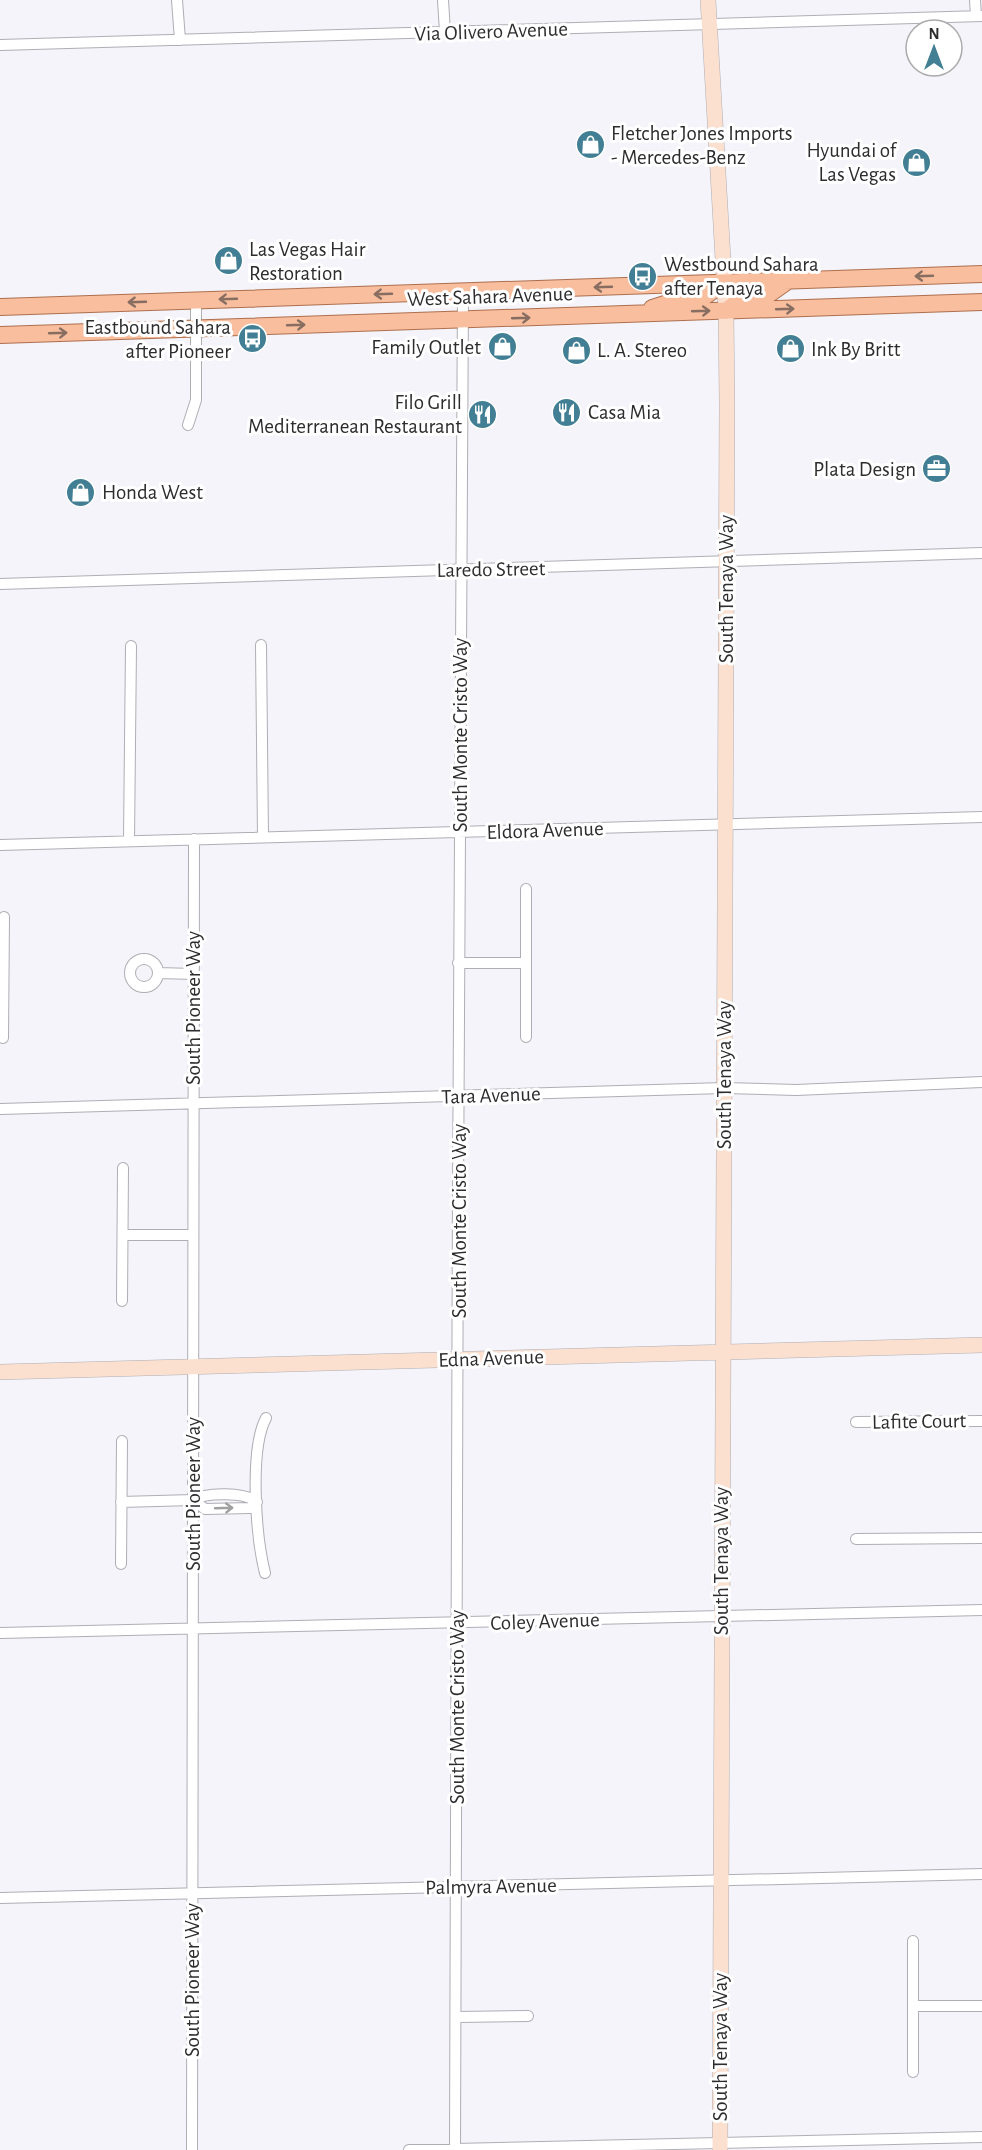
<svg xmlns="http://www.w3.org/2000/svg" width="982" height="2150" font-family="'Alegreya Sans',sans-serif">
<rect width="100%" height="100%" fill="#f4f4fa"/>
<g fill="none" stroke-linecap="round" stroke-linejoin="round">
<defs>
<path id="street" d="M177 0 180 40
M443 0 445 32
M975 0 976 16
M0 45 982 16
M188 425 196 400V300
M0 584 982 553
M261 645 263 837
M129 841 131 646
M0 845 982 817
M130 973a14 14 0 1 1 28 0a14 14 0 1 1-28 0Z
M458 963H526
M158 973 194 974
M526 1037V889
M3 1038 4 917
M0 1109 724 1088 796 1090 982 1082
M123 1235H193
M122 1301 123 1168
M856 1422 982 1421
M121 1502 193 1500C206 1492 245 1492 257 1502L250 1508 205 1509 193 1500
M856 1539 982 1538
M121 1564 122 1441
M265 1573C256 1537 249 1450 266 1418
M0 1633 982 1610
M0 1898 982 1874
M913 2006H982
M456 2017 528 2016
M913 2072V1941
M192 2150 194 839
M409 2150 982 2137
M455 2150C460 1531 455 911 463 292"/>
<path id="secondary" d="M708 0 726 311 727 404 720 2150
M0 1372 982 1345"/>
<path id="primary" d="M0 307 982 274
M652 308 680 299 704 297 724 283
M726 311 745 296 768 295 788 281
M0 335 982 302"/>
</defs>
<use href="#street" stroke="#aeafb5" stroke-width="12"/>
<use href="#secondary" stroke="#aeafb5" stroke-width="16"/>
<use href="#primary" stroke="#ae6f4e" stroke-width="18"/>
<use href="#street" stroke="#fff" stroke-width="10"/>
<use href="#secondary" stroke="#fbdfcf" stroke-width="15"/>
<use href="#primary" stroke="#f8be9e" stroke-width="16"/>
</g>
<defs><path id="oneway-shaft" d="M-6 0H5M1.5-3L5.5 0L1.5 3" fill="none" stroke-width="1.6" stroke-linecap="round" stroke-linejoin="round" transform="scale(1.5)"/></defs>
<g stroke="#886e61">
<use href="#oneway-shaft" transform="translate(924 276) rotate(178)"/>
<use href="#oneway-shaft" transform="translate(603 287) rotate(178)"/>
<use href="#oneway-shaft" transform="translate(383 294) rotate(178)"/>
<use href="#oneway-shaft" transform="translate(228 299) rotate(178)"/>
<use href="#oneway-shaft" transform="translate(137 302) rotate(178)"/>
<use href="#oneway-shaft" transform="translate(785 309) rotate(-2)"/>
<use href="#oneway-shaft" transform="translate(701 311) rotate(-2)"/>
<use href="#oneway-shaft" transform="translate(521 318) rotate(-2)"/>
<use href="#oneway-shaft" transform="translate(296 325) rotate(-2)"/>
<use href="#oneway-shaft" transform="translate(58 333) rotate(-2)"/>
</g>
<use stroke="#a0a0a1" href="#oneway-shaft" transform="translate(224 1508) rotate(-2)"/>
<defs>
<symbol id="shop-disc" viewBox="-11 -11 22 22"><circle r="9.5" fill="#427f95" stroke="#fff"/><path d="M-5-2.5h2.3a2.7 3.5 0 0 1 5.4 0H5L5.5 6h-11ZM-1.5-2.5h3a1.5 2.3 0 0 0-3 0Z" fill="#fff"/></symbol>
<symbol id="bus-disc" viewBox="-11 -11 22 22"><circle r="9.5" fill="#427f95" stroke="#fff"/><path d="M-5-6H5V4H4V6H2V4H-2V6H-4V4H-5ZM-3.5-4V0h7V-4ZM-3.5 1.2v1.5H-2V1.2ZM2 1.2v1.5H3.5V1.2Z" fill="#fff"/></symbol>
<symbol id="restaurant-disc" viewBox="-11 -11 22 22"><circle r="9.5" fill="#427f95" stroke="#fff"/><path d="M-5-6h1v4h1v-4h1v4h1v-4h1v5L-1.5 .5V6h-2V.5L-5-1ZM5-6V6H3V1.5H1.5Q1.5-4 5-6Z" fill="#fff"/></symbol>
<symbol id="office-disc" viewBox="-11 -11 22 22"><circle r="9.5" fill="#427f95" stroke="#fff"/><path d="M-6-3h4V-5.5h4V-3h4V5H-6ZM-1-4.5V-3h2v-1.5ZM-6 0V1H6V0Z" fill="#fff"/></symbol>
</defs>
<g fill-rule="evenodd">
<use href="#shop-disc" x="574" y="128" width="33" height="33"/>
<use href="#shop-disc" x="900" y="146" width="33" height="33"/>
<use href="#shop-disc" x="212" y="244" width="33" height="33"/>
<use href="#bus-disc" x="626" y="260" width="33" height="33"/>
<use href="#bus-disc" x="236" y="322" width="33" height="33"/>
<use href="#shop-disc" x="486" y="330" width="33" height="33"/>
<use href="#shop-disc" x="774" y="332" width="33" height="33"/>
<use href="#shop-disc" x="560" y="334" width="33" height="33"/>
<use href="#restaurant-disc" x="550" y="396" width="33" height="33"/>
<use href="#restaurant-disc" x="466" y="398" width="33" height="33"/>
<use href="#office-disc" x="920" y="452" width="33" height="33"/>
<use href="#shop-disc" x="64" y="476" width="33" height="33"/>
</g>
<g text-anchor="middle" stroke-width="6" stroke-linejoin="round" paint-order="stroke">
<g font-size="21" fill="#2d2d2f" stroke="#fff">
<text transform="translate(491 31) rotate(-2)" y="7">Via Olivero Avenue</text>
<text transform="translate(490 296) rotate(-2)" y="7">West Sahara Avenue</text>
<text transform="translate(491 569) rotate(-1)" y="7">Laredo Street</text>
<text transform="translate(726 589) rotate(-90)" y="7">South Tenaya Way</text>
<text transform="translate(460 735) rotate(-90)" y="7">South Monte Cristo Way</text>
<text transform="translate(545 830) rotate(-2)" y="7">Eldora Avenue</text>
<text transform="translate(193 1008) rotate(-90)" y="7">South Pioneer Way</text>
<text transform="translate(724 1075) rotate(-90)" y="7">South Tenaya Way</text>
<text transform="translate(491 1095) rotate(-2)" y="7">Tara Avenue</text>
<text transform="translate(459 1221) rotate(-90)" y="7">South Monte Cristo Way</text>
<text transform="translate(491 1358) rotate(-2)" y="7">Edna Avenue</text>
<text transform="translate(919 1421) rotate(-1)" y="7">Lafite Court</text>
<text transform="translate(193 1494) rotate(-90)" y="7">South Pioneer Way</text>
<text transform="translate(721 1561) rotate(-90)" y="7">South Tenaya Way</text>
<text transform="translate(545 1621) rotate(-2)" y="7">Coley Avenue</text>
<text transform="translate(457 1707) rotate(-90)" y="7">South Monte Cristo Way</text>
<text transform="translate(491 1886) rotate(-1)" y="7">Palmyra Avenue</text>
<text transform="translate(192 1980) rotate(-90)" y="7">South Pioneer Way</text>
<text transform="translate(720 2047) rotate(-90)" y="7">South Tenaya Way</text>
</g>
<g font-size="21" fill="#2d2d2f" stroke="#fff" text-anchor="start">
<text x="611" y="140">Fletcher Jones Imports<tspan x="611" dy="24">- Mercedes-Benz</tspan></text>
<text x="896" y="157" text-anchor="end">Hyundai of<tspan x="896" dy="24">Las Vegas</tspan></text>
<text x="249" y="256">Las Vegas Hair<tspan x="249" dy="24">Restoration</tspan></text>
<text x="664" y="271">Westbound Sahara<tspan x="664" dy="24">after Tenaya</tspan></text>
<text x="231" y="334" text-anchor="end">Eastbound Sahara<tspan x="231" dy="24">after Pioneer</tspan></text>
<text x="481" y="354" text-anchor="end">Family Outlet</text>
<text x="811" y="356">Ink By Britt</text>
<text x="597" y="357">L. A. Stereo</text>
<text x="462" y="409" text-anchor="end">Filo Grill<tspan x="462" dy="24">Mediterranean Restaurant</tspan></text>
<text x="588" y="419">Casa Mia</text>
<text x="916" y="476" text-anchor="end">Plata Design</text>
<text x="102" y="499">Honda West</text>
</g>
</g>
<g transform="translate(934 48)"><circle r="28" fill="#ffffff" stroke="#ababac" stroke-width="1.5"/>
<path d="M0-4.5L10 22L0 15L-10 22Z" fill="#427f95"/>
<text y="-9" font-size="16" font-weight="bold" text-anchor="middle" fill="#2d2d2f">N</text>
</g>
</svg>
